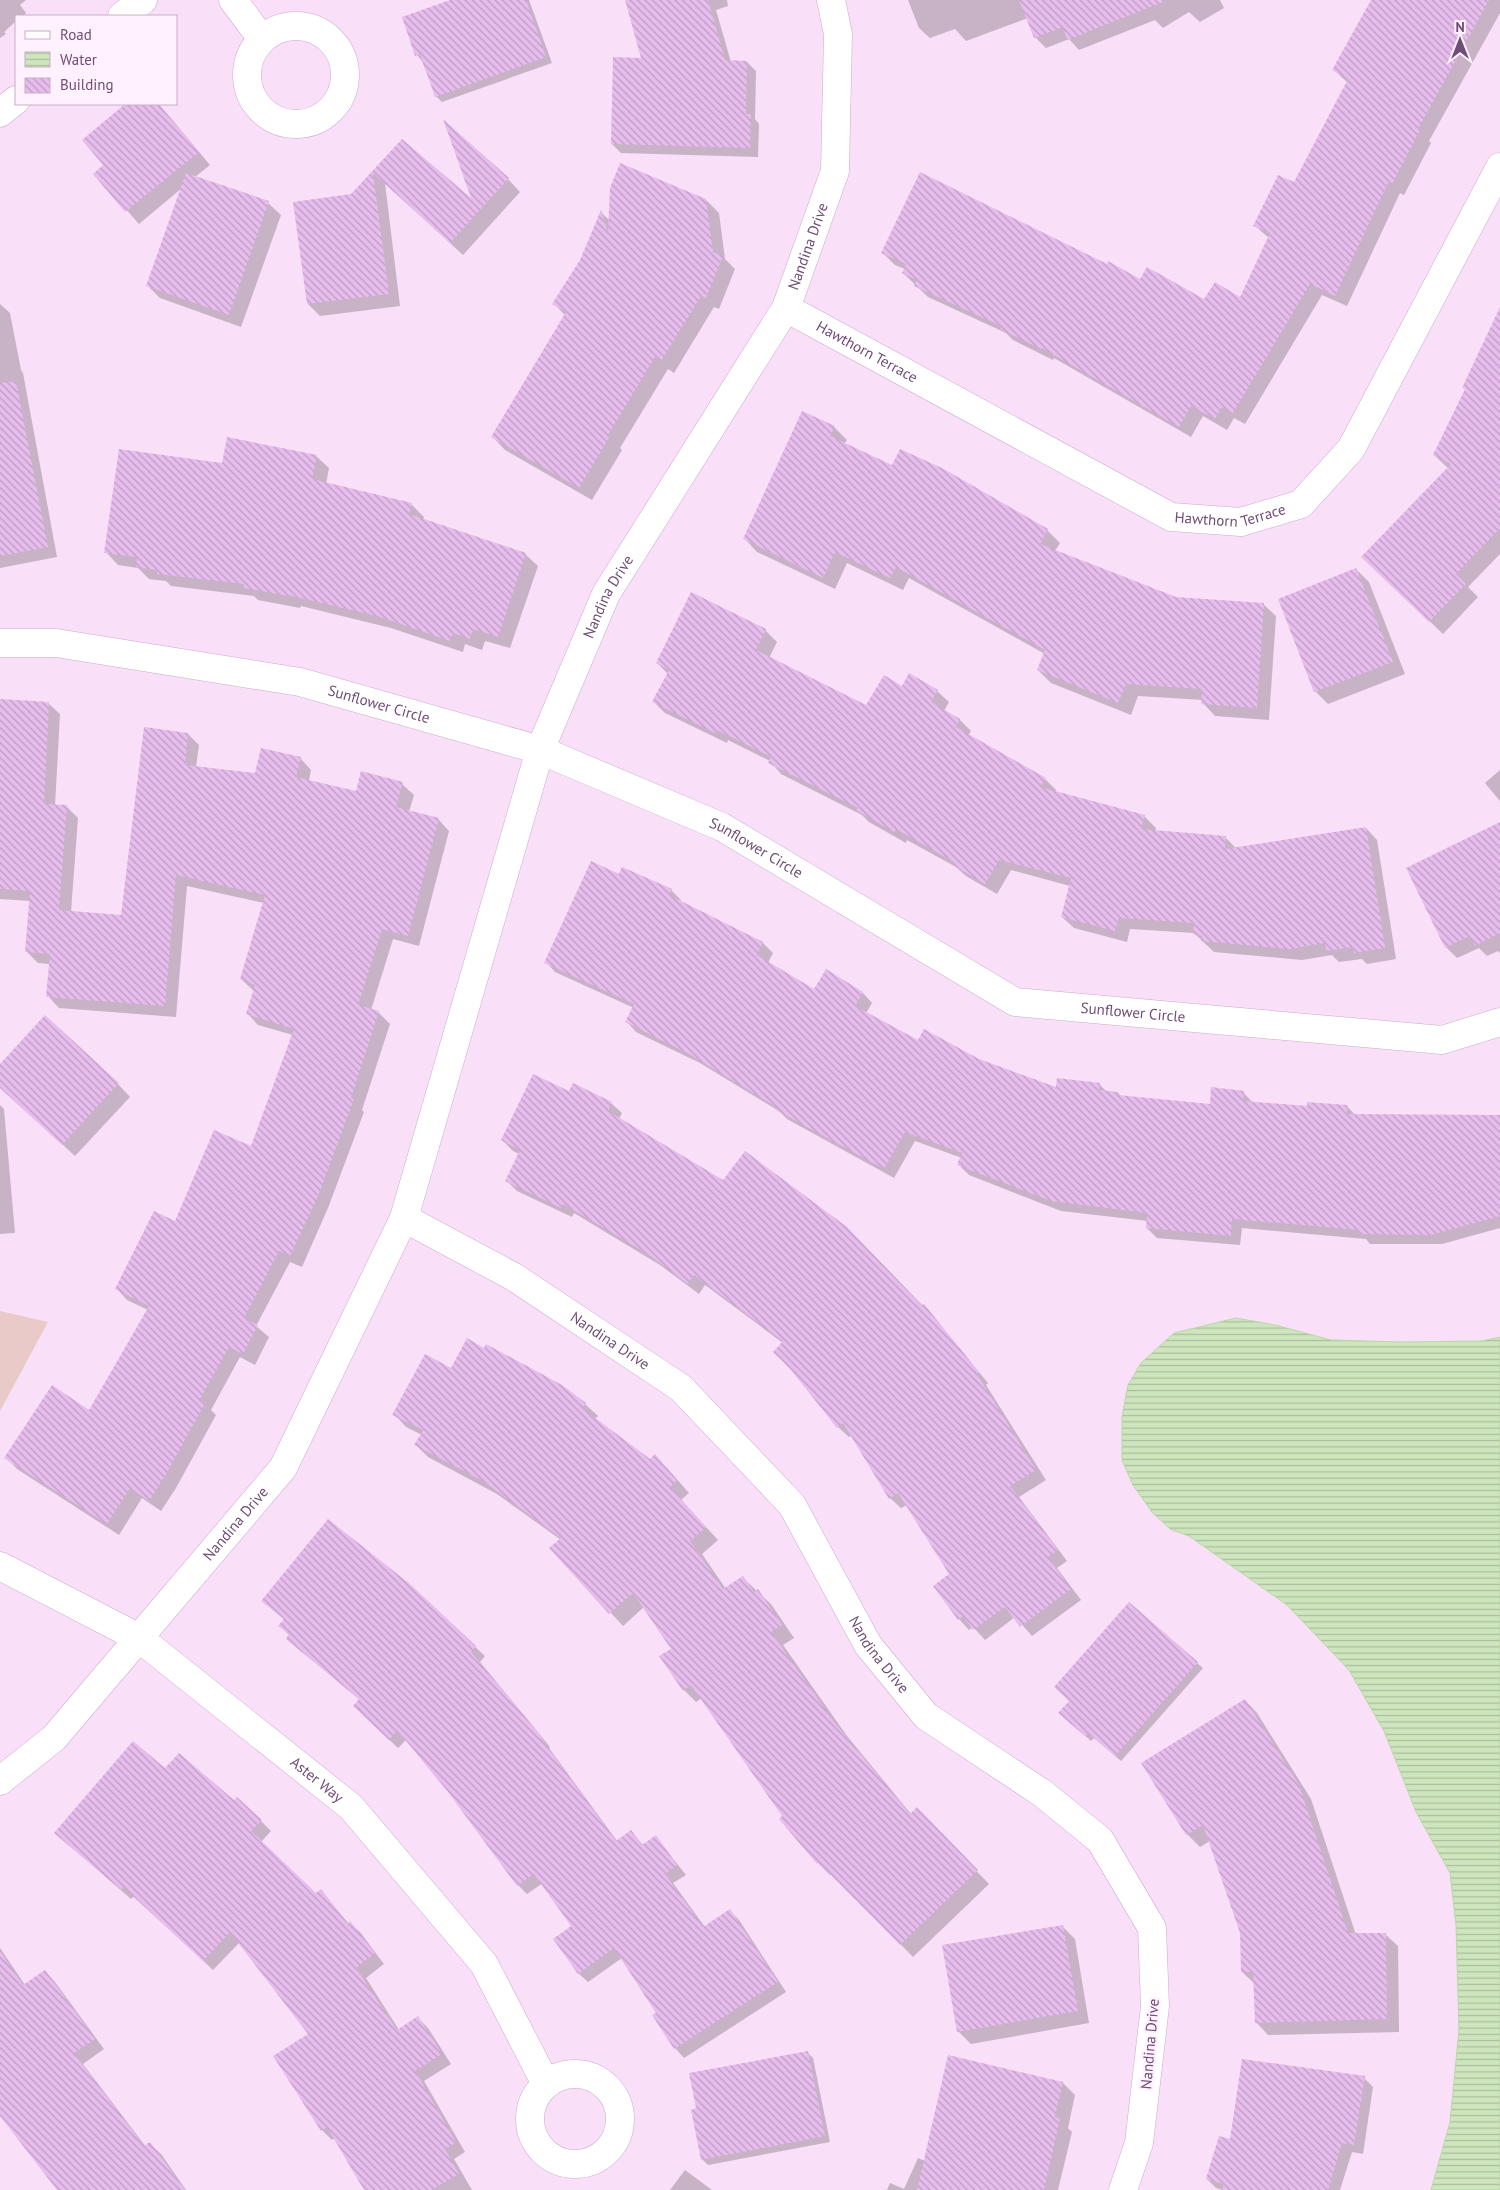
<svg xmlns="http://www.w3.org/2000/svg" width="1500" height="2190" font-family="'PT Sans',sans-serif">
<defs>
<pattern id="water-rules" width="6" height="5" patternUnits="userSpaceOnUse" patternTransform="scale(1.25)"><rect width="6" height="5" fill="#cee6be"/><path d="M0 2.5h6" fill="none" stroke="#acbd9f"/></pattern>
<pattern id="building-back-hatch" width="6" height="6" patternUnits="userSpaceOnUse" patternTransform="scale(1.25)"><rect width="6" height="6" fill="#e6bdec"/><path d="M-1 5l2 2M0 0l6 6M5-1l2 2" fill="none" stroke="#bf9cc4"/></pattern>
</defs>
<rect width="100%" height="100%" fill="#fceafb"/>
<path fill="#f9dff8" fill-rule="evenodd" d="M0 0H1500V1337L1482 1341 1401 1342 1331 1340 1275 1325 1236 1318 1203 1325 1174 1333 1122 1417 1170 1529 1189 1536 1287 1605 1349 1670 1384 1731 1415 1812 1450 1873 1456 1925 1459 2030 1450 2122 1431 2190H0ZM16 16H176V104H16Z"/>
<path fill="#eacac8" d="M0 1311 48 1322 0 1411Z"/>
<path fill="url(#water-rules)" stroke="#b8d8a5" d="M1236 1318 1275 1325 1331 1340 1401 1342 1482 1341 1500 1337V2190H1431L1450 2122 1459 2030 1456 1925 1450 1873 1416 1812 1384 1731 1349 1670 1287 1605 1189 1536 1170 1529 1152 1512 1133 1485 1122 1460V1417L1128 1385 1141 1363 1174 1333Z"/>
<path fill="#0003" d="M0 0H26L20 5 26 13 23 16H16V21L4 32 6 34 0 38Z
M454 0H529L552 63 442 102 436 96 422 61 417 55Z
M626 0H727L728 6 716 10 731 62H747L756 71 755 119 759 124 758 157 621 153 612 144 643 59Z
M908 0H1220L1224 8 1200 22 1189 12 1163 28 1155 20 1079 50 1069 39 1046 48 1036 38 1028 18 966 41 955 29 930 38 919 28Z
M1372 0H1500V13L1429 141 1431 143 1404 195 1400 193 1347 306 1322 295 1245 424 1234 418 1227 430 1203 416 1191 437 1054 358 1053 360 1013 340 1006 333 928 297 903 273 905 269 895 265 883 253 1141 281 1205 300 1241 299 1269 238 1255 226 1295 184 1348 83 1334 70Z
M127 104H149L162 109 174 122 210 165 195 177 268 203 281 215 241 327 160 298 148 286 182 188 139 224 95 174 105 165 84 140Z
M402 141 473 202 508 179 520 192 463 255 385 183 400 306 320 316 308 304 352 196Z
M706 200 719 213 725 259 735 269 719 309 714 307 674 373 668 369 620 448 622 450 592 500 505 450 493 437 565 315 554 304 581 260 601 212 610 221Z
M0 304 10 313 21 370 23 373 57 557 0 568Z
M1500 327V554L1468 587 1478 597 1443 634 1375 569 1448 468 1434 455Z
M834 427 847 440 844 444 893 467 941 470 1047 530 1060 543 1055 551 1175 598 1263 604 1276 616 1269 720 1215 716 1203 703V700L1138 696 1131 715 1051 683 1038 670 1045 654 909 578 903 590 847 563 835 589 757 552 745 539Z
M316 456 329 468 326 484 411 504 424 517 423 520 525 554 538 566 510 648 485 641 482 650 465 644 463 652 391 628 301 606 300 608 258 600 254 596 171 586 166 581 149 579 138 568 118 565 106 552 223 464Z
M1356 569 1369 582 1405 674 1328 704 1316 692 1280 600Z
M765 630 777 642 769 658 867 707 903 687 937 691 949 702 944 711 960 720 971 731 968 736 1045 779 1056 790 1055 793 1144 816 1156 828 1155 832 1225 837 1236 848 1366 828 1377 840 1396 959 1367 964 1362 959 1339 962 1332 955 1302 960 1214 952 1194 933 1130 929 1127 942 1074 928 1062 917 1070 886 1011 870 997 894 966 876 956 867 907 840 906 843 869 822 862 815 781 774 770 761 728 740 727 743 665 713 654 702 668 674 657 663Z
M0 701 48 703 60 714 55 806H66L78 818 71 912 122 917 188 734 199 745 196 767 256 775 300 758 311 770 309 781 357 793 402 784 414 795 409 812 438 819 449 831 419 946 393 939 371 1010 378 1012 390 1024 362 1110 364 1112 328 1208 302 1267 290 1262 256 1326 269 1337 255 1365 240 1357 211 1410 216 1415 176 1488 161 1511 142 1498 119 1535 17 1469 6 1457 90 1412 148 1310 127 1300 116 1288 175 1223 251 1147 293 1035 258 1025 247 1013 254 991 241 979 264 903 187 886 176 1017 59 1008 48 996 50 964 38 963 27 952 31 901 0 899Z
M1500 770V801L1485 783Z
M1500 824V953L1498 951 1487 956 1479 948 1457 958 1446 947 1408 869Z
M619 876 671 890 681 900 680 902 763 943 773 953 768 963 815 991 827 971 863 993 872 1003 866 1013 919 1042 979 1060 1057 1089 1099 1084 1107 1092 1118 1093 1121 1096 1211 1105 1243 1092 1253 1103 1308 1108 1347 1106 1355 1115 1500 1116V1228L1442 1244H1370L1366 1239 1242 1228 1240 1245 1157 1238 1147 1228 1148 1221 1061 1211 969 1175 959 1165 962 1158 915 1141 894 1178 787 1119 779 1111 700 1063 636 1032 627 1022 634 1008 555 972 546 962Z
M0 1083 118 1084 130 1097 75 1156 11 1097 0 1086Z
M569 1093 611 1103 622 1113 619 1119 923 1307 924 1306 988 1383 986 1385 1046 1480 1019 1497 1067 1561 1057 1568 1081 1600 1032 1636 1015 1617 985 1640 973 1627 969 1630 959 1619 951 1574 907 1505 901 1508 890 1498 852 1435 849 1437 838 1427 783 1343 705 1285 699 1294 660 1265 574 1213 572 1217 517 1191 506 1180 519 1154 513 1151 502 1140Z
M0 1105 4 1109 15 1233 0 1234Z
M451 1370 585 1404 598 1416 595 1419 650 1460 667 1468 689 1493 681 1500 718 1540 702 1554 726 1589 743 1578 771 1604 794 1638 783 1645 847 1736 911 1814 917 1809 989 1884 913 1957 832 1874 830 1875 818 1863 781 1819 784 1816 702 1698 696 1702 684 1690 673 1649 644 1607 623 1626 551 1548 561 1540 497 1494 428 1457 416 1445 422 1435 406 1427 394 1414Z
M409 1585 485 1656 480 1662 550 1747 549 1748 617 1841 631 1832 644 1846 656 1837 686 1875 673 1883 705 1927 730 1911 739 1920 786 1992 684 2058 675 2048 658 2013 622 1958 588 1982 578 1973 573 1927 543 1883 527 1894 518 1885 449 1791 407 1739 398 1748 363 1715 360 1700 287 1639 290 1636 280 1626 285 1620 263 1601Z
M1197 1663 1203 1668 1121 1761 1094 1738 1091 1741 1066 1719Z
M1245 1700 1257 1713 1311 1799 1356 1935 1385 1934 1398 1946 1399 2032 1268 2035 1256 2022 1255 1984 1242 1972 1241 1933 1210 1841 1200 1847 1187 1834 1143 1764Z
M166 1770 234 1802 261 1821 271 1831 261 1842 316 1894 321 1891 349 1924 350 1923 360 1932 384 1964 366 1978 399 2030 418 2018 428 2028 451 2064 424 2081 465 2152 454 2159 472 2190H365L335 2138 332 2140 322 2130 310 2035 239 1943 213 1970 134 1896 131 1899 56 1833Z
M1062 1926 1075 1939 1089 2023 971 2044 958 2031Z
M0 1948 25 1985 45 1971 55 1982 104 2049 83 2064 146 2147 150 2144 161 2154 186 2190H59L0 2108Z
M807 2052 813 2058 830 2142 708 2165 702 2159Z
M1364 2078 1373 2087 1363 2154 1352 2152 1340 2190H1223L1216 2188 1207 2179 1231 2141Z
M1063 2083 1075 2095 1068 2128 1072 2132 1058 2190H887L890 2183 904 2189 918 2158 925 2161Z
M685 2170 712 2190H670Z"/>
<path fill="url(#building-back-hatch)" d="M450 0H526L546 57 435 97 420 54 415 56 402 17Z
M625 0H708L725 60 747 61 746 114H751L750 148 611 144 613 57 641 58Z
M1019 0H1163V2L1067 40 1063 27 1034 38Z
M1371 0H1489L1418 129 1420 130 1392 184 1388 183 1335 296 1310 284 1233 413 1222 407 1215 419 1191 406 1179 427 1042 348 1041 349 1000 329 1001 326 914 286 917 280 902 273 906 264 881 253 920 172 1107 264 1108 261 1140 279 1147 267 1204 299 1215 282 1240 297 1270 233 1253 226 1278 175 1294 182 1348 79 1332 70Z
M125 104H159L199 152 125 212 93 174 103 165 82 140Z
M443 119 509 178 450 243 373 173 389 294 307 304 293 202 351 194 402 139 471 198Z
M620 163 706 199 713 252 723 256 706 298 701 296 661 361 655 357 608 435 610 436 579 488 491 437 566 312 552 304 580 260 601 210 608 232 610 188Z
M186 173 269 201 229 315 146 286Z
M1500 307V528L1456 574 1466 584 1429 622 1361 557 1451 464 1433 455 1465 389 1462 388Z
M16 381 48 547 0 556V383Z
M802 411 835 426 830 436 892 465 900 449 942 468 1048 529 1040 544 1176 597 1264 603 1257 708 1201 704 1202 689 1126 684 1118 703 1037 670 1045 650 896 567 890 578 835 552 823 578 743 539Z
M227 437 317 455 312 479 412 503 409 514 526 553 498 637 473 629 470 639 453 633 450 641 377 616 288 595V596L244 588V584L157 574V570L136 567 137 557 104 553 119 449 222 463Z
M1356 568 1393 662 1314 692 1278 599Z
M691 592 766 629 756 650 866 705 884 675 902 686 909 673 938 690 931 702 960 719 956 727 1046 778 1040 787 1145 815 1141 829 1226 836 1225 849 1366 827 1385 948 1354 953 1353 947 1326 951 1325 943 1290 949 1201 941 1202 936 1193 934 1194 923 1119 918 1115 931 1061 917 1071 878 999 860 985 884 953 865 954 862 896 829 894 832 856 810 858 808 768 763 771 757 717 730 715 733 652 702 669 670 656 663Z
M0 699 49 702 44 804 67 805 59 910 121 915 144 727 188 733 185 765 255 773 261 748 301 757 296 777 356 791 361 771 403 782 396 807 439 818 408 936 382 929 358 1005 379 1011 351 1098 354 1099 318 1196 290 1256 279 1251 244 1318 258 1325 243 1354 229 1347 200 1399 205 1403 165 1476 149 1501 130 1488 107 1524 4 1458 52 1385 89 1410 149 1306 115 1289 154 1211 175 1221 214 1130 251 1146 294 1029 246 1014 255 985 240 979 265 895 176 875 165 1006 46 997 50 954 25 952 30 891 0 889Z
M1500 822V933L1475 946 1470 936 1445 948 1406 868Z
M591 861 619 874 622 867 672 889 669 895 763 942 757 955 814 989 826 969 863 992 855 1006 918 1040 924 1029 979 1059 1056 1087 1057 1078 1100 1083 1099 1090 1118 1092V1095L1210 1104 1211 1087 1244 1091 1243 1101 1307 1106V1102L1347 1105V1114L1500 1115V1216L1431 1235 1359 1234V1230L1232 1219 1231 1236 1146 1228 1147 1213 1051 1201 957 1165 962 1153 905 1132 884 1169 776 1110 778 1108 689 1054 625 1022 634 1004 544 963Z
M45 1015 119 1083 62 1145 0 1088V1064Z
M533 1074 569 1091 573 1083 612 1102 608 1111 723 1180 745 1151 847 1227 922 1305 924 1304 979 1372 977 1374 1036 1470 1010 1486 1058 1550 1048 1557 1071 1589 1020 1627 1005 1607 973 1630 963 1616 958 1620 933 1586 949 1574 898 1493 889 1499 843 1423 837 1428 791 1370 773 1352 783 1341 694 1275 688 1284 648 1254 563 1204 561 1208 505 1181 520 1150 501 1140Z
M467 1338 484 1348 486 1344 562 1385 586 1403 582 1408 650 1459 655 1454 677 1480 670 1487 706 1527 690 1541 723 1589 743 1576 754 1592 758 1589 782 1625 771 1632 834 1722 910 1814 917 1807 978 1870 900 1945 818 1862 817 1864 779 1819 782 1816 691 1685 683 1691 659 1656 671 1649 633 1593 609 1614 549 1548 561 1538 483 1481 414 1445 423 1430 392 1415 425 1354 451 1368Z
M328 1519 410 1584 476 1646 471 1652 542 1737 541 1738 616 1841 631 1830 642 1845 656 1835 677 1865 665 1874 703 1927 730 1909 778 1982 674 2049 652 2015 656 2013 614 1948 578 1974 553 1939 571 1926 534 1874 517 1886 448 1792 397 1730 389 1740 353 1706 359 1699 286 1639 289 1634 278 1626 284 1619 261 1601Z
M1129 1602 1198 1662 1115 1756 1088 1733 1085 1736 1058 1713 1069 1701 1054 1687Z
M1245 1699 1299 1785 1348 1933H1386L1387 2019 1255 2023 1253 1972H1241L1240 1933 1203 1825 1186 1835 1141 1763Z
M133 1741 165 1768 179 1753 234 1800 237 1797 262 1820 251 1831 316 1893 321 1889 348 1924 350 1921 375 1953 356 1968 397 2030 418 2016 442 2054 415 2071 456 2142 445 2149 459 2174 431 2190H364L327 2127 321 2131 273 2056 308 2034 230 1932 203 1961 123 1887 121 1890 54 1833Z
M1063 1925 1078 2011 957 2032 942 1945Z
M0 1951 23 1985 45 1970 95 2039 74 2053 144 2146 150 2142 185 2190H57L0 2116Z
M808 2051 825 2136 701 2160 691 2110 696 2108 689 2073Z
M948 2055 1063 2082 1055 2117 1060 2119 1044 2190H917Z
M1242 2059 1365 2076 1354 2145 1342 2143 1328 2190H1222L1224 2184 1206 2179 1219 2136 1230 2139Z"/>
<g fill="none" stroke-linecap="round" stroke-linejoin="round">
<defs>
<g id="minor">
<path d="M233 0 262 39"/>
<path d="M122 16 143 0"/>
<circle cx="296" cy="75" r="49"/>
<path d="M0 113 16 100"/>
<path id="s1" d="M786 308 1171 517 1241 522 1301 504 1351 449 1500 167"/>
<path id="s2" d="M0 643H56L300 682 540 750 722 827 1015 1002 1442 1040 1500 1022"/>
<path id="s3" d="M404 1218 514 1277 681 1388 792 1505 868 1645 926 1716 1042 1793 1100 1840 1152 1928 1155 2006 1139 2143 1123 2190"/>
<path id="s4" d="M0 1566 139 1638 351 1807 484 1964 546 2084"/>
<path id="s5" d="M0 1781 54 1738 283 1468 404 1218 540 750 606 594 786 308 835 171 838 34 831 0"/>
<circle cx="575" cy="2119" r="45"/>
</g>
</defs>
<use href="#minor" stroke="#c9adcc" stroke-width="29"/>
<use href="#minor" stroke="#fff" stroke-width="28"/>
</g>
<g text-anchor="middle" stroke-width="5" stroke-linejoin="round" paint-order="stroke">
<g font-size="15" fill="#704d77" stroke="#fff1fd">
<text dy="5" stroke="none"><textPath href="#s5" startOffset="1761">Nandina Drive</textPath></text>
<text dy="5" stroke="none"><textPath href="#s1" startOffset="92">Hawthorn Terrace</textPath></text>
<text dy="5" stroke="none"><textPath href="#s1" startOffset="498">Hawthorn Terrace</textPath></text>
<text dy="5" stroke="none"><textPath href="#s5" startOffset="1356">Nandina Drive</textPath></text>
<text dy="5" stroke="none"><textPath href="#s2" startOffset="385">Sunflower Circle</textPath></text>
<text dy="5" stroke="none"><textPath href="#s2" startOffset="790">Sunflower Circle</textPath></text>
<text dy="5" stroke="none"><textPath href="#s2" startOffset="1210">Sunflower Circle</textPath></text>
<text dy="5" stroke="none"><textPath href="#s3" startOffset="240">Nandina Drive</textPath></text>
<text dy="5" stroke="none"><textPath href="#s5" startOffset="350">Nandina Drive</textPath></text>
<text dy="5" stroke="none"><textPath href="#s3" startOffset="660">Nandina Drive</textPath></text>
<text dy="5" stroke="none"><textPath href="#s4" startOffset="384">Aster Way</textPath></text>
<text transform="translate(1150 2044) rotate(-85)" y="5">Nandina Drive</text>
</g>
</g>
<rect x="15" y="15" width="162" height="90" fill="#fff1fd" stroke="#c6afc7"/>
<rect x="25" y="31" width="25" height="8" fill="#ffffff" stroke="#c6afc7"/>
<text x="60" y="40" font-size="15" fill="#704d77">Road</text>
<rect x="25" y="52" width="25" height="15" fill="url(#water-rules)" stroke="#c6afc7"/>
<text x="60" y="65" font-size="15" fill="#704d77">Water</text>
<rect x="25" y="78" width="25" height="15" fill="url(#building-back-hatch)" stroke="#c6afc7"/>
<text x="60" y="90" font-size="15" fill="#704d77">Building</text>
<g transform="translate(1460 40)" stroke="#fff1fd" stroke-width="4" paint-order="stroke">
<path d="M0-4L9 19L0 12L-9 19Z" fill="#704d77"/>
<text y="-8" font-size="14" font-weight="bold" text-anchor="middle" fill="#704d77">N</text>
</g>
</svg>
